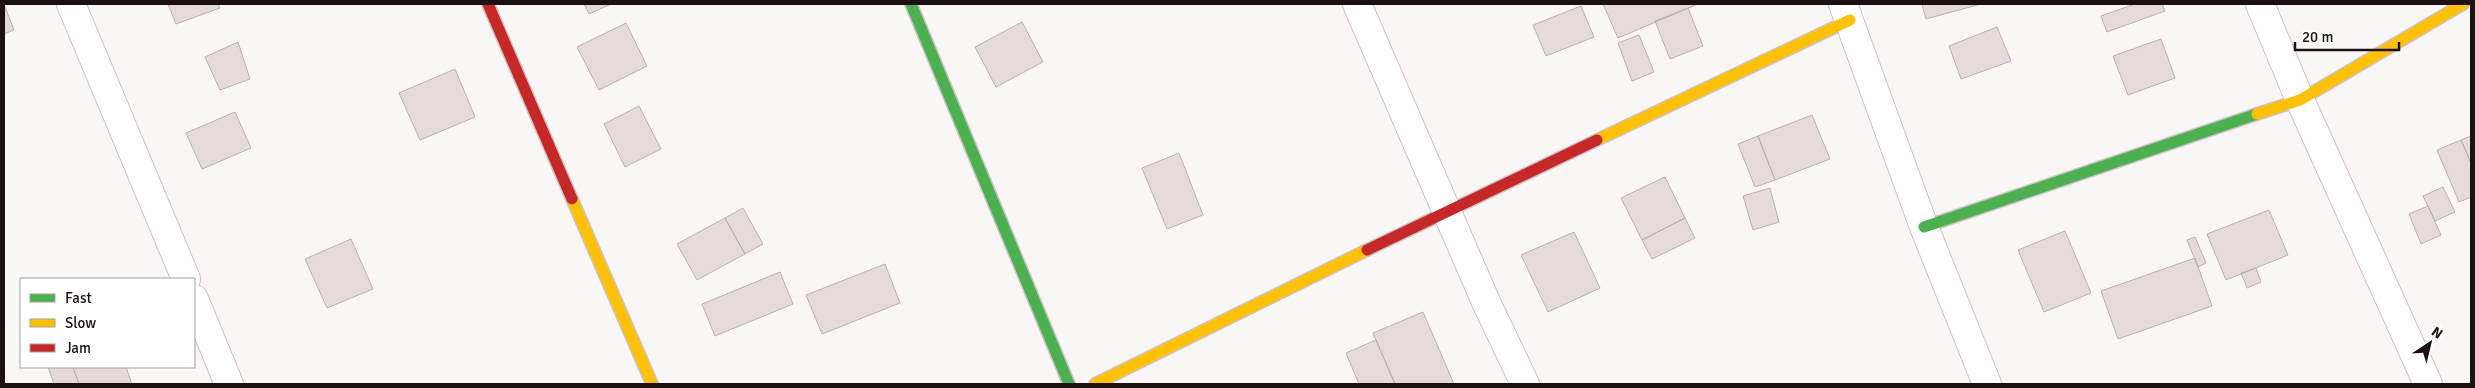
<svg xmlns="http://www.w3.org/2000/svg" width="2475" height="388" font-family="Signika,sans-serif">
<rect width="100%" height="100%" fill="#faf6f6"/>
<path fill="#e3dad9" stroke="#b9b1b0" d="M4 4 14 30 4 34Z
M168 4H218L220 8 176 24Z
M584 4H611L589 14Z
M1603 4H1698L1618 38Z
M1922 4H1981L1926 19Z
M2135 4H2162L2165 11 2107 32 2101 16Z
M1581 6 1594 37 1546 56 1533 25Z
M1688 8 1703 46 1670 59 1655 21Z
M1022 22 1043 62 996 87 975 47Z
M626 23 647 66 599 90 577 47Z
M1997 27 2011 61 1961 79 1949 46Z
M1639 35 1654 72 1632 81 1618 43Z
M2161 39 2175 78 2128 95 2113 56Z
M238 42 250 79 220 90 205 57Z
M455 69 475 117 420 140 399 93Z
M639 106 661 149 625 167 604 124Z
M235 112 251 148 202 169 186 133Z
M1812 115 1830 159 1775 180 1758 136Z
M1758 136 1775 180 1755 187 1738 144Z
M2471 136V163L2461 140Z
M2461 140 2471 163V197L2459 202 2437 150Z
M1179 153 1203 215 1167 229 1142 168Z
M1665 177 1685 218 1642 240 1621 198Z
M2443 187 2455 212 2435 221 2423 196Z
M1770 188 1779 222 1753 230 1743 196Z
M2428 206 2441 235 2421 244 2409 214Z
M743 208 763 244 745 254 725 218Z
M2269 210 2288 255 2226 280 2207 234Z
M725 218 745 254 697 280 677 244Z
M1685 218 1695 238 1652 259 1642 240Z
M2065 231 2091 293 2044 312 2018 250Z
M1574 232 1600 288 1548 312 1521 255Z
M2195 237 2206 263 2198 267 2187 240Z
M351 239 373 289 327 308 305 259Z
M2195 258 2212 306 2118 339 2101 291Z
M885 264 900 303 822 334 806 295Z
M2256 268 2261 282 2247 288 2241 273Z
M780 272 793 304 715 336 702 304Z
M1423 312 1454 384H1395L1373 333Z
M1376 340 1395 384H1359L1346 353Z
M48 367H73L79 384H54Z
M73 367H126L132 384H79Z"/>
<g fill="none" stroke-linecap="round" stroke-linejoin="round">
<defs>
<path id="street" d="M71 4 186 279
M1357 4 1486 302 1525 384
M1843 4 1924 227 1987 384
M2260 4 2300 100 2428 384
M194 299 229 384"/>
<path id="fast" d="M911 4 1069 384
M1924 227 2257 114"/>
<path id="slow" d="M2257 114 2300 100 2463 4
M1597 140 1850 20
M572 199 652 384
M1095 384 1367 250"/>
<path id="jam" d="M488 4 572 199
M1367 250 1597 140"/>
</defs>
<use href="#street" stroke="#ccc3c3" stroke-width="30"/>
<use href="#fast" stroke="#ccc3c3" stroke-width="14"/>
<use href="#slow" stroke="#ccc3c3" stroke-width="14"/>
<use href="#jam" stroke="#ccc3c3" stroke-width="14"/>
<use href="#street" stroke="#fefefe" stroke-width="28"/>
<use href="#fast" stroke="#4caf50" stroke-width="11"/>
<use href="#slow" stroke="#ffc107" stroke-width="11"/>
<use href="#jam" stroke="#c62828" stroke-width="11"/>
</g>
<rect width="2475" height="388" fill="none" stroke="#1d1010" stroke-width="10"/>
<rect x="20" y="278" width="175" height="90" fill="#ffffff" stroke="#a59f9f"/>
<rect x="30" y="294" width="25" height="8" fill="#4caf50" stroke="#a59f9f"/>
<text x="65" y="303" font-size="15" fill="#1d1010">Fast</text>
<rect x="30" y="319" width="25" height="8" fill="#ffc107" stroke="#a59f9f"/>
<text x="65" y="328" font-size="15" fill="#1d1010">Slow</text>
<rect x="30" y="344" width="25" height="8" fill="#c62828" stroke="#a59f9f"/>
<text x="65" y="353" font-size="15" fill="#1d1010">Jam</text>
<g transform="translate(2430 343) rotate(35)" stroke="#ffffff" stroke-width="4" paint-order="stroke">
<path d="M0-4L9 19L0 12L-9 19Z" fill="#1d1010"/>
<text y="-8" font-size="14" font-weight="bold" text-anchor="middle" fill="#1d1010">N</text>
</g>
<path d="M2295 42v8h104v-8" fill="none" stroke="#1d1010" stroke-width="2.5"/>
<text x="2302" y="42" font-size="15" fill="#1d1010" stroke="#ffffff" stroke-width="4" paint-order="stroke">20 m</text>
</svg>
